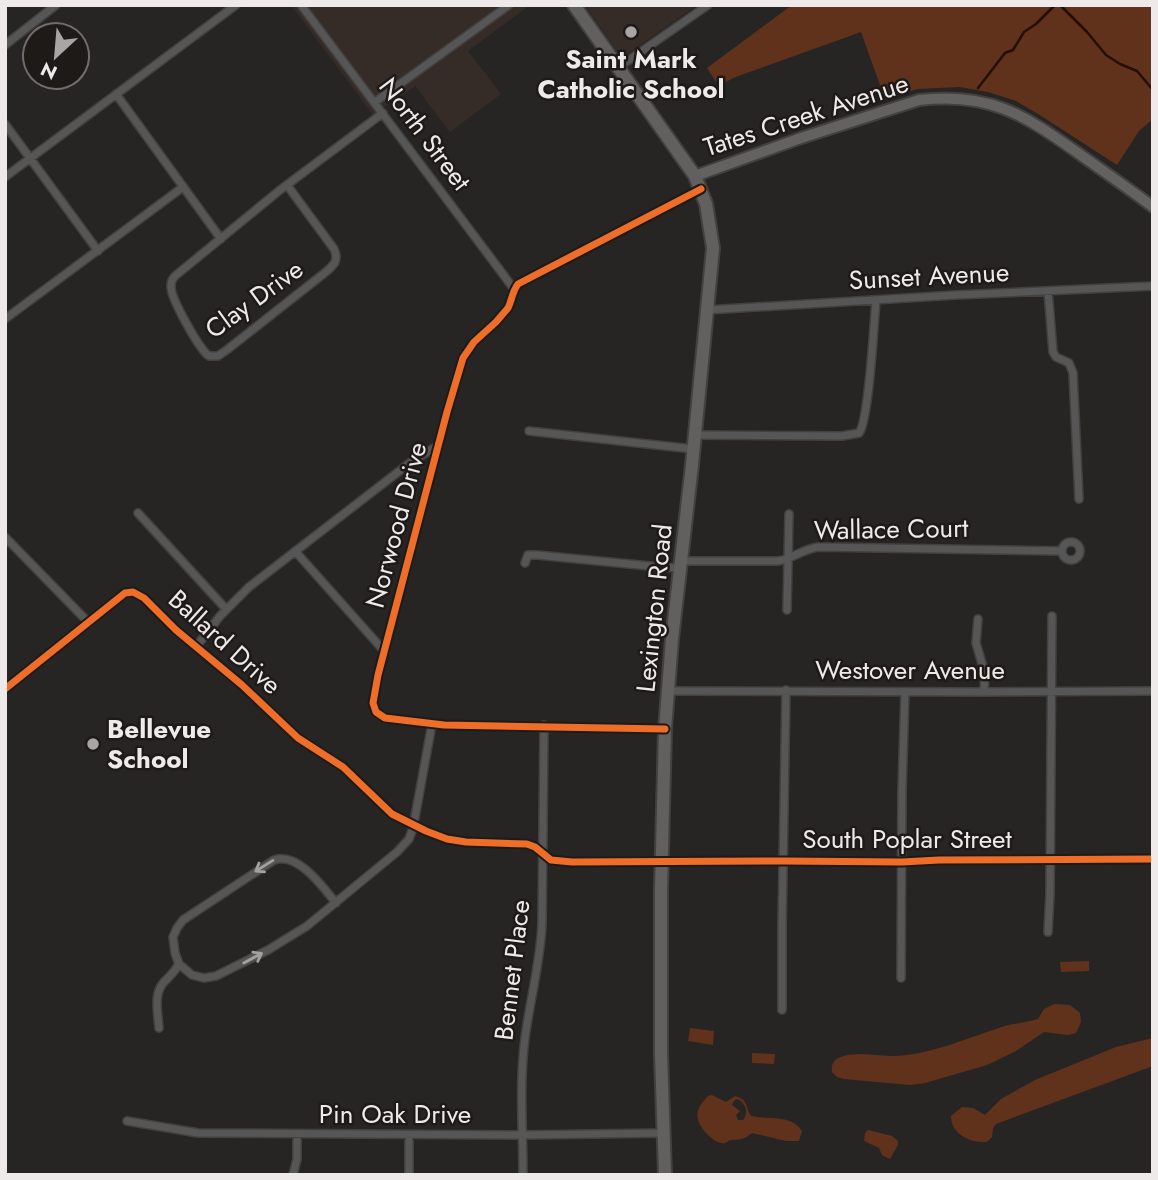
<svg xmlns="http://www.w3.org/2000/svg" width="1158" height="1180" font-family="Jost,sans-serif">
<rect width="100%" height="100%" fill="#272523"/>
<path fill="#352c28" d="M291 5H530L468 51 501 94 450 132 415 86 373 115Z
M585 5H697L622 58Z"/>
<path fill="#60321c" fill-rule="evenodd" d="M792 5H1153V119L1139 131 1117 165 1043 117 1016 101 988 92 960 87 917 89 885 99 861 32 733 78 719 86 707 68Z
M1089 961V971L1061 972 1060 962Z
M1054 1004 1070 1005 1080 1013 1081 1022 1076 1033 1068 1035 1044 1032 1016 1051 987 1065 925 1083 910 1085 844 1079 837 1077 832 1072C828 1045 879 1057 896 1056 931 1054 962 1040 996 1029 1009 1024 1024 1023 1038 1019L1044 1009Z
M690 1028 714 1031 713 1045 688 1041Z
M1153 1038V1066L996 1124 993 1128 992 1137 987 1142C970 1143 951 1134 951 1116L962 1107 973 1108 985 1115 1001 1099 1035 1080 1116 1047Z
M752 1053 775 1054 774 1064 752 1063Z
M712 1095 726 1102 735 1096C749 1100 745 1107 751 1116 769 1120 791 1114 802 1131L799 1141H786L752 1133C742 1140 743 1139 732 1140 724 1141 730 1144 721 1143 716 1142 711 1138 707 1134 694 1120 694 1110 708 1096ZM737 1099C746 1103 749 1112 743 1120H738L736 1115 740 1111 732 1105 734 1101Z
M868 1130 892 1136 898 1141V1145L890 1159 882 1155 879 1148 864 1141 865 1133Z"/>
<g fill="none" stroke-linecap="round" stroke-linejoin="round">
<path stroke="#250e05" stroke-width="2.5" d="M1060 5 1087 32 1106 55 1120 64 1137 71 1153 90
M978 88 1005 53 1013 50 1024 32 1036 24 1055 5"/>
<defs>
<path id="minor" d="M301 5 514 289
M5 45 56 5
M619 67 708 5
M116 94 221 239
M375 102 509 5
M5 124 98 251
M5 177 236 5
M287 185 334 249C340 262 332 267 322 275L228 349 218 356H209C199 349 170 297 171 286 171 281 172 280 175 276L280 190 383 113
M1048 291 1053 352 1056 357 1069 363 1073 373 1079 499
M707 310 956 295 1153 286
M5 319 183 187
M529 431 693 449
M695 435 842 436 859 433C869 420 874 323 876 300
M138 513 226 609
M5 537 89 623
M1062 551a9 9 0 1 1 18 0a9 9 0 1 1-18 0Z
M295 551 385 652
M681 561H778C792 559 803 549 818 547L1062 551
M525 563 528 555H537L660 567 680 568
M787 610 789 514
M978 619 976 643 985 674 984 692
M196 647 220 616 249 587 411 462 439 445
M5 689 125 593 133 592 144 598 176 630 242 685 298 738 343 767 392 814 426 831 447 839 466 842 527 844 535 847 551 860 572 862 784 861 902 862 939 860 1153 859
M668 691 984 692 1153 691
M665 729 444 725 385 718 376 712 373 703 378 675 447 412 463 358 474 342 496 322 508 308C512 300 512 292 518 284L701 189
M336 903C322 886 298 852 274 860L183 920 177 928 173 937 175 953 179 964 192 975 204 978 216 976 268 950 307 926 397 852 409 839 413 828 432 724
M1048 932 1050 894 1052 616
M901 978 902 791 905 692
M782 1010V928L786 690
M159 1028C158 1013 153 994 164 982 171 975 174 973 179 964
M127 1121 198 1133 523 1135 663 1133
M293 1175 297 1159V1134
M409 1175V1135
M523 1175C523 1130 519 1083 525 1038 530 1000 540 964 542 925L544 725"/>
<path id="secondary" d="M695 176 801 138 919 100C989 92 1023 114 1078 153 1103 171 1128 188 1153 207"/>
<path id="primary" d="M574 5 695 176 706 204 713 248 692 465 672 639 665 729 661 890V1054L665 1175"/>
</defs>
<use href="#minor" stroke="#424140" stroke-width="10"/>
<use href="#secondary" stroke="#424140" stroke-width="14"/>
<use href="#primary" stroke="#424140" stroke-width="16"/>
<use href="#minor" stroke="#575656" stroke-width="7"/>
<use href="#secondary" stroke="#636261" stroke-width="10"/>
<use href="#primary" stroke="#62605f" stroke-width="12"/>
<defs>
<path id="cycleway" d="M5 689 125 593 133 592 144 598 176 630 242 685 298 738 343 767 392 814 426 831 447 839 466 842 527 844 535 847 551 860 572 862 784 861 902 862 939 860 1153 859
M665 729 444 725 385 718 376 712 373 703 378 675 447 412 463 358 474 342 496 322 508 308C512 300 512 292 518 284L701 189"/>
</defs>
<use href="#cycleway" stroke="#1e1a18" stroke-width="11"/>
<use href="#cycleway" stroke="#ee6e29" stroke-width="7"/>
</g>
<defs><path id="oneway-shaft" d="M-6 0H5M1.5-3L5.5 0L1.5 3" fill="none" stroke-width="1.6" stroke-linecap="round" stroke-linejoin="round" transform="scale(1.75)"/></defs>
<g stroke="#a2a0a0">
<use href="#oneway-shaft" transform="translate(264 866) rotate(148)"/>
<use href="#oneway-shaft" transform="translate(253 958) rotate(-28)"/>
</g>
<g fill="#a8a5a4" stroke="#1e1a18" stroke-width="2.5">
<circle cx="631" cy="32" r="7"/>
<circle cx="93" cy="744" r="7"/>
</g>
<g text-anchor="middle" stroke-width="5" stroke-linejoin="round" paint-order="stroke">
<g font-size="26" font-weight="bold" fill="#edeae9" stroke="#1e1a18">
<text x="631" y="68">Saint Mark<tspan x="631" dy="30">Catholic School</tspan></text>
<text x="107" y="738" text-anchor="start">Bellevue<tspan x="107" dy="30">School</tspan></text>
</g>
<g font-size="26" fill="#edeae9" stroke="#1e1a18">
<text transform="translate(806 115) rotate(-18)" y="9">Tates Creek Avenue</text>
<text transform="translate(425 134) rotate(53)" y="9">North Street</text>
<text transform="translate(929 276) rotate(-3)" y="9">Sunset Avenue</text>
<text transform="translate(254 299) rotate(-36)" y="9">Clay Drive</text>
<text transform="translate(396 525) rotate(-75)" y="9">Norwood Drive</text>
<text transform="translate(891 529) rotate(-1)" y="9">Wallace Court</text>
<text transform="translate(654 608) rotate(-84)" y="9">Lexington Road</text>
<text transform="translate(225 642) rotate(42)" y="9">Ballard Drive</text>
<text x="910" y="679">Westover Avenue</text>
<text x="907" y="848">South Poplar Street</text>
<text transform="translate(512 970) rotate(-83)" y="9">Bennet Place</text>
<text x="395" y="1123">Pin Oak Drive</text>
</g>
</g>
<rect width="1158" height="1180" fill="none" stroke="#edeae9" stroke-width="14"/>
<g transform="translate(56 56) rotate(206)"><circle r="33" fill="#1e1a18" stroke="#716d6c" stroke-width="2"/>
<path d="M0-5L12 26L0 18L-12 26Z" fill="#a8a5a4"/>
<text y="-10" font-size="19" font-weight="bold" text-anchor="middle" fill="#edeae9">N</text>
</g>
</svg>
